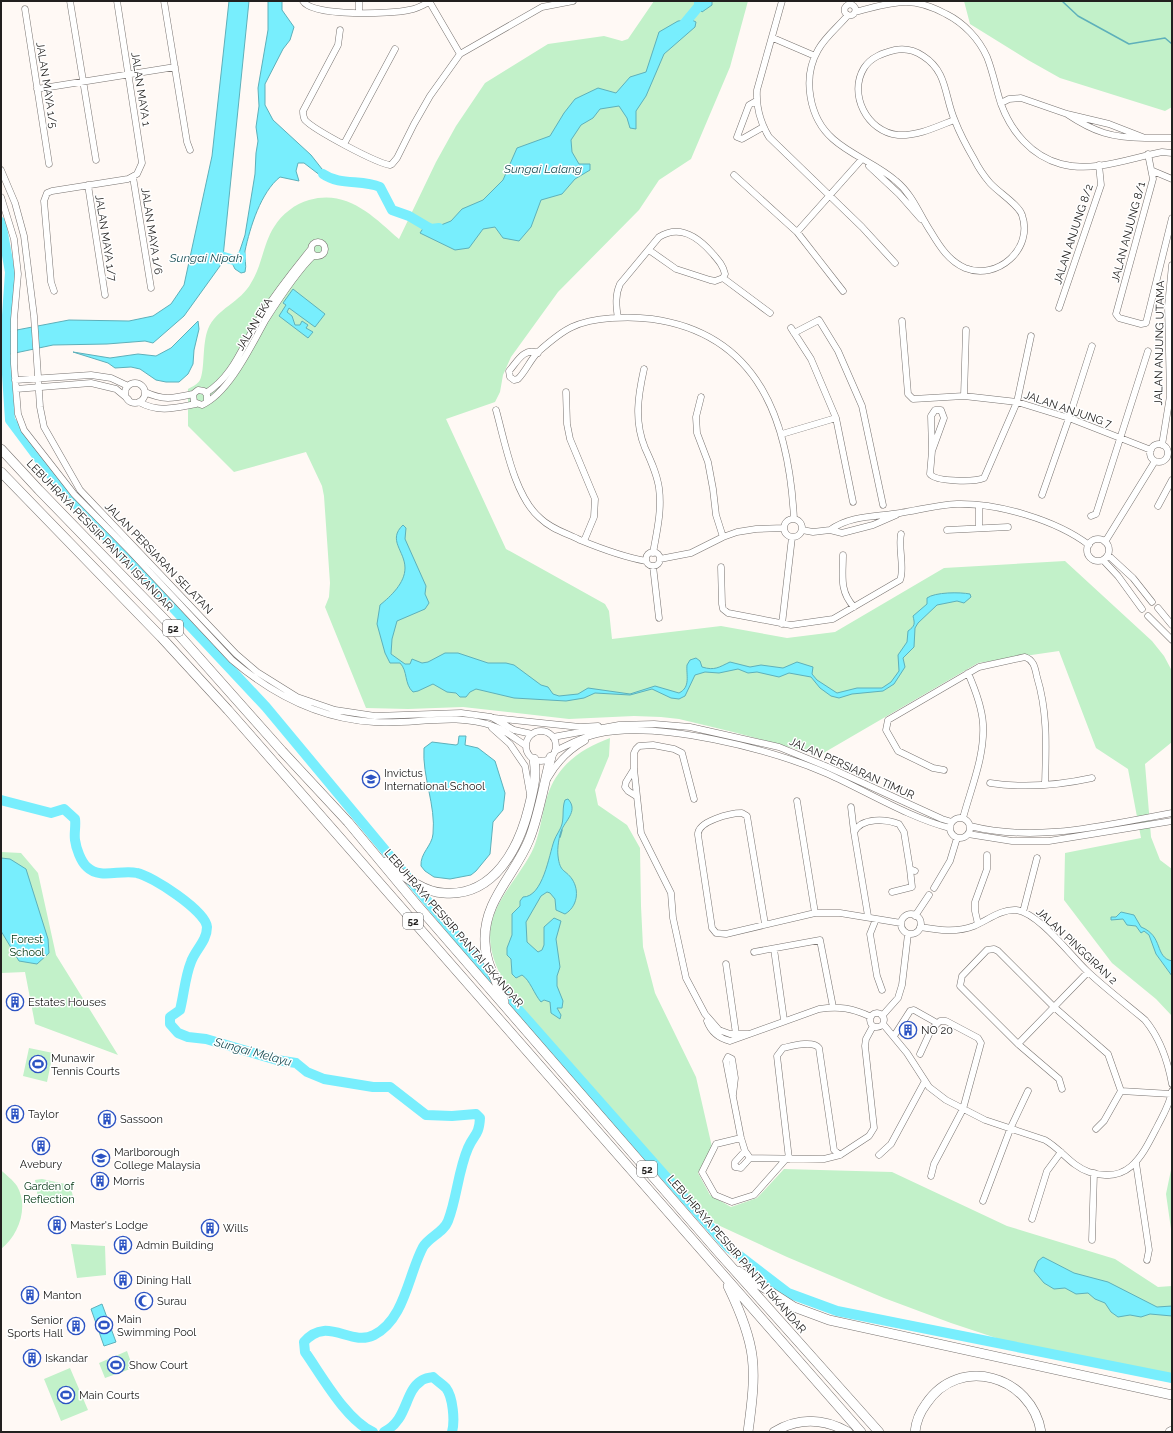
<svg xmlns="http://www.w3.org/2000/svg" width="1173" height="1433" font-family="Raleway,sans-serif">
<rect width="100%" height="100%" fill="#fff9f5"/>
<path fill="#c2f1c9" d="M654 1H748L730 67 691 159 659 180 639 210 558 292 511 357 503 375 500 392 495 402 446 419 506 549 605 604 609 611 612 639 721 626 787 638 835 632 944 568 1065 561 1152 641 1164 656 1172 671V742L1145 764 1151 837 1160 860 1172 869V1016L1156 999 1112 963 1064 900 1065 853 1141 838 1128 769 1096 748 1059 651 978 663 820 755 733 732 679 719 661 717 634 716 569 719 463 707 408 709 366 708 325 607 329 597 330 583 324 496 322 486 306 452 234 472 188 426V389C193 386 197 385 200 380 205 370 202 344 208 329 216 309 241 302 251 283 262 266 263 244 274 227 282 214 295 204 309 200 347 189 373 216 399 239L436 162 456 126 485 83 548 44 604 36 622 41 628 39Z
M964 1H1172V107L1165 111 1060 78 1028 60 970 24Z
M610 738 609 756 595 790 598 805 627 825 640 848 641 906 643 947 655 993 696 1077 712 1147 698 1173 710 1195 731 1207 757 1198 784 1169 892 1172 1007 1226 1115 1259 1158 1287 1172 1286V1374L1103 1364 1029 1349 951 1323 884 1298 787 1257 718 1225 705 1217 685 1196 516 1000C503 981 490 960 490 936 490 902 521 877 534 847 544 823 542 795 559 773 572 755 590 746 610 738Z
M1 852 21 853 38 873 56 955 118 1055 35 1024 25 972 1 973Z
M29 1048 53 1053 47 1082 23 1076Z
M1172 1165V1236L1166 1194Z
M1 1170C6 1175 13 1180 17 1186 29 1207 19 1235 1 1249Z
M42 1179 70 1185 75 1204H39L35 1180Z
M71 1244 105 1246 106 1275 77 1278Z
M127 1351 133 1368 105 1378 99 1363Z
M70 1368 88 1410 61 1421 44 1379Z"/>
<path fill="#78eefd" stroke="#5eb0ba" d="M229 1H249L223 257 220 266 184 316 153 343 145 341 107 344 53 345 1 356V333L69 320 129 321 153 316 171 304 184 285 212 156Z
M268 1H282V10L294 27 290 40 283 49 265 84V105L273 120 311 155 322 169 335 179H325L304 163H298L296 171 299 181 280 177C261 192 250 227 245 251 244 258 247 265 245 272L241 273 235 269 232 263 234 257 238 256 245 235 255 174 256 153 258 141 256 127 259 106 258 88 268 30Z
M694 1H712V5L702 12Z
M692 20 696 22 695 27 664 54 646 96 636 111V129L630 128 627 118 619 106 600 109 593 118 581 125 571 140 572 152 579 164H590V170L575 179 562 194 541 200 531 227 519 241 503 238 495 227 483 229 469 248 455 250 420 233 424 227H436L451 221 462 209 483 200 503 180 517 148 550 136 564 113 575 99 598 88 616 93 630 77 646 72 659 32 678 21Z
M293 289 325 314 315 327 289 308 287 312 292 316 295 325H300L302 321 308 325 306 328 313 332 308 338 279 316 286 305 283 303Z
M198 321 199 329 194 350 193 364 188 374 179 382H166L156 380 140 369 131 367 115 368 108 363 73 352 110 358 138 354 156 356 171 348Z
M403 525 406 528 405 539 426 586 425 594 429 603 425 609 397 621 392 639 391 654 405 664H410L412 659 422 663 428 662 445 653H458L488 663H506L514 665 541 685 548 687 553 694 559 696 578 694 588 688 630 694 655 686 679 693C691 687 686 675 687 665L690 660 696 658 700 661 702 667C715 671 719 667 730 662L750 667 761 665 783 668 797 662 813 667 812 674 817 680 837 693 857 688H882L891 682 899 671 898 655 907 642 908 631C915 626 915 624 913 616L927 604V598C935 592 960 592 970 594L971 597 964 603 957 601 937 605 918 623 915 628 914 647 903 658 905 667 894 684 883 691 852 694 839 698 831 696 820 688 811 677 789 673 779 677 757 672 748 673 738 669 719 673 705 672 695 675 685 696 679 699 671 698 652 689 630 695 595 693 584 698 566 701 514 698 476 689 470 692 466 697H460L456 693 447 692 433 684 418 691 413 692C404 684 408 671 400 663H390L385 653 377 624 380 605C391 596 405 583 405 568 405 551 387 540 403 525Z
M459 736H466L465 745 478 748 495 761 505 793 503 810 493 822 490 854 476 871 471 875 450 879 434 877 425 871 421 866C420 853 432 846 433 834 436 805 422 777 424 748L432 742 456 745 458 744Z
M568 799C578 810 567 819 562 829 559 836 557 848 558 856 560 873 565 869 572 879 580 891 577 907 565 914L556 910 555 899 550 893 547 892 541 896 526 922 527 942 538 952 542 950 544 945V927L554 918 561 921 556 939 560 967 557 976V986L563 1001 562 1008H557L561 1015 560 1019 551 1013 550 1002 544 1000 541 1002C534 994 530 980 522 975L516 978 512 974 511 959 507 955V948L512 935V914L520 906V901L523 897C543 897 549 855 554 841 556 835 561 829 562 824 564 816 562 808 565 800Z
M1 858 10 859 26 869 48 939 49 953 37 964 19 961 1 931Z
M1121 912 1134 915 1141 927C1164 936 1154 957 1172 961V976L1156 954 1149 935 1144 931 1141 933 1136 926 1127 925 1123 919 1111 920V917H1116Z
M1043 1257 1074 1273 1108 1282 1157 1307 1172 1306V1316L1150 1314 1141 1317 1130 1315 1118 1317 1111 1312 1105 1303 1095 1299 1088 1293 1076 1294 1065 1288 1054 1289 1044 1283 1034 1271 1038 1261Z
M102 1304 116 1342 104 1346 91 1309Z"/>
<g fill="none" stroke-linecap="round" stroke-linejoin="round">
<path stroke="#5eb0ba" stroke-width="1.5" d="M1062 1 1078 16 1129 44 1165 38 1172 44
M560 837 562 830"/>
<path stroke="#78eefd" stroke-width="10" d="M679 30 699 6V1
M323 174C340 186 362 179 380 187L392 210 409 216 431 229 439 228
M1 222 10 272 5 344 10 420 60 487 266 707 509 999 728 1247 788 1293 837 1311 1172 1378
M211 253 240 262 241 256
M1 800 51 813 64 809 75 819C76 826 74 833 75 840 76 848 81 862 87 867 100 880 121 869 137 873 152 876 206 911 207 927 207 941 195 950 191 962 185 977 184 994 180 1010L170 1017V1024L178 1033 188 1037 206 1039 277 1060 296 1063 307 1072 324 1079 373 1087H390L426 1115 452 1116 476 1114 480 1118C479 1136 474 1134 468 1148 458 1171 457 1198 448 1221 444 1232 429 1237 423 1247 408 1275 405 1319 374 1335 350 1347 327 1315 304 1342L305 1352C322 1376 346 1420 373 1432
M384 1432C408 1420 404 1392 421 1381 424 1378 429 1378 433 1377 437 1381 442 1384 446 1388 453 1397 455 1421 452 1432"/>
<defs>
<path id="minor" d="M70 1 96 160
M164 1 187 142 190 150
M303 1C312 17 392 14 409 10 416 9 422 6 429 2
M359 1V12
M429 1 460 54
M782 1 757 90C756 107 760 122 769 137L862 227 895 263
M844.5 10a5.5 5.5 0 1 1 11 0a5.5 5.5 0 1 1-11 0Z
M25 9 49 164
M855 12C872 8 888 2 906 2 920 2 933 7 946 14 964 23 979 39 987 57 993 72 996 89 1001 104 1011 131 1031 156 1061 164 1094 173 1130 158 1162 152L1172 153
M848 15C838 27 825 37 818 50 802 78 809 118 833 139 852 156 877 164 896 181 913 195 919 214 931 232 940 247 949 261 965 268 997 281 1034 249 1022 215 1019 205 998 192 990 183 984 176 978 167 974 159 967 147 960 134 955 121 944 96 948 72 923 56 914 50 906 48 895 50 883 53 871 57 864 68 848 94 867 132 898 135 918 136 936 127 954 120
M340 30 338 45 303 111C303 114 303 117 305 120 314 130 376 163 390 165L392 164 397 158 414 124 430 96 460 54 542 7 573 1
M773 38 815 56
M37 89 175 67
M756 101 749 105 737 137 742 139 763 127
M1001 103 1009 99 1021 98 1067 114 1109 124 1145 138C1112 138 1094 132 1067 114
M1145 138H1172
M344 144 395 49
M1148 154 1153 179 1116 314 1119 318 1141 324 1146 323 1172 218
M869 166 899 194 921 219
M1 170 15 203 24 236 34 316 40 407 44 427 80 490 236 654 257 672 297 697 335 710 375 716 461 713 491 717 514 730 532 734
M1153 171 1172 179
M734 175 797 232 843 291
M133 177 151 288
M88 185 105 295
M1 197 14 239 18 274 14 319V364L18 414 24 430 74 494 130 551 232 660C273 695 320 719 374 722 413 725 455 712 493 726 505 730 516 739 526 746
M797 232 862 159
M311 249a7 7 0 1 1 14 0a7 7 0 1 1-14 0Z
M649 250 676 269 710 280 715 281 723 278
M723 278 770 313
M54 291 51 282 44 201 47 193 52 191 128 179 137 174 142 163 117 1
M1059 308 1101 185 1099 165
M618 318C616 306 615 295 620 284L659 237C680 224 698 237 712 253 718 260 723 265 725 274L723 278
M902 321 908 394 913 399 964 396 1017 402 1069 418 1151 450
M791 328 811 359 836 418 853 502
M794 333 819 320 838 351 862 406 883 505
M538 353C524 347 517 362 509 371L510 377 514 380 518 379C526 371 530 360 538 352 547 344 561 332 572 327 593 317 629 316 652 319 760 334 789 423 794 519
M644 369C638 396 634 421 645 448 651 461 657 474 659 488 662 510 657 531 653 553
M15 380 91 375 111 378 128 386
M125 393a10 10 0 1 1 20 0a10 10 0 1 1-20 0Z
M16 389 91 383 116 389 128 399
M145 392C164 401 174 398 193 394
M566 392 567 424 570 439 595 499 594 517 584 541
M206 393C235 375 243 343 261 316 276 293 293 271 311 249
M964 396 966 330
M701 397 696 417 697 433 708 462 713 489 716 515 723 537
M207 401V395L204 391 198 390 193 394 194 402 202 405C229 393 251 346 265 321 277 302 298 270 314 255
M139 402C159 413 175 408 196 404
M496 410C505 442 514 496 540 518 551 529 566 533 580 540 602 549 623 557 646 561
M782 434 836 418
M1150 453a9 9 0 1 1 18 0a9 9 0 1 1-18 0Z
M1162 445 1170 396 1168 306 1172 265
M932 451 944 418 941 410H935L931 416 932 451 930 474C936 482 975 482 984 478L1017 402 1031 336
M1042 495 1069 418 1092 346
M1158 506 1172 480
M1091 516 1096 514 1148 351
M784 528a9 9 0 1 1 18 0a9 9 0 1 1-18 0Z
M979 528V506
M802 530 813 532 830 530 842 533 873 525 896 515
M830 530C851 515 876 517 900 513 919 510 937 505 957 504 998 503 1056 520 1089 545
M947 530 1008 527
M1087 550a11 11 0 1 1 22 0a11 11 0 1 1-22 0Z
M1105 542 1155 461
M646 559a7 7 0 1 1 14 0a7 7 0 1 1-14 0Z
M843 555C843 575 839 591 854 607
M1108 555 1133 578 1152 602
M660 559 691 553 723 537 737 532 756 529 784 528
M1103 560 1118 576 1142 609
M653 566 659 618
M721 567 722 604 723 609 728 613 791 625 833 619 900 580C905 569 898 548 901 534
M1158 608 1172 625
M1148 616 1172 640
M782 624 792 537
M494 718 580 727 598 726
M492 728 510 744 525 766 530 794
M526 746a15 15 0 1 1 30 0a15 15 0 1 1-30 0Z
M553 737 619 725 654 724 690 727 779 747 828 767 942 819 952 822
M555 751C568 745 582 737 597 734 657 720 771 749 828 774 866 791 910 818 950 828
M634 769 626 782 625 787 628 791 636 796
M944 770 933 768 898 751 886 730 888 720 979 667 1025 657C1034 660 1035 668 1037 677 1048 713 1046 747 1045 785
M548 778C557 762 569 750 585 741
M990 783C1023 788 1060 785 1092 778
M694 799 682 753 674 749 653 745 639 746 636 749 634 753V769L641 833 671 893 673 918 686 978 705 1014 719 1030 730 1034H748
M797 801 815 913
M851 807 854 832
M950 828a10 10 0 1 1 20 0a10 10 0 1 1-20 0Z
M963 818C971 788 985 756 983 724 982 707 975 689 968 673
M970 826C1037 843 1105 825 1172 813
M968 834 1012 841H1049L1172 821
M934 888 950 861 957 838
M892 892 912 887 910 869
M1023 912 1037 858
M901 924a10 10 0 1 1 20 0a10 10 0 1 1-20 0Z
M868 916 854 832C862 817 886 819 899 824L904 832 910 869 915 871
M915 916 929 895
M876 919 870 934 877 976 882 990
M765 924 747 816 742 813C731 813 697 821 698 835L712 928 716 933 726 934 815 913H840L901 923
M978 924 975 911V902L987 869V855
M920 927C938 930 956 933 974 926 988 920 1001 909 1016 910 1039 913 1070 955 1087 971 1105 988 1126 1004 1145 1020 1159 1037 1168 1062 1172 1084
M774 949 784 1020
M754 952 820 940 833 1007
M726 964 736 1034
M870 1020a7 7 0 1 1 14 0a7 7 0 1 1-14 0Z
M882 1016 898 998 902 985 908 934
M707 1021C711 1032 718 1038 730 1041L819 1009C839 1006 853 1008 871 1017
M883 1024 907 1053 929 1087 946 1100 985 1120 1045 1140C1061 1149 1071 1166 1089 1172 1129 1185 1142 1156 1157 1127 1163 1115 1170 1104 1172 1091
M894 1036 910 1011 914 1010 937 1023
M1018 1044 1088 972
M920 1054 931 1030 940 1021H946L978 1038 981 1043 963 1109 934 1164 931 1176
M1062 1089 1059 1079 1018 1044 960 986 962 976 987 950 994 949 998 951 1054 1007 1108 1054 1121 1091 1104 1121 1096 1129
M1121 1091 1171 1094
M733 1095 735 1078 732 1059 728 1057 726 1061 741 1138 745 1151 750 1158 824 1159 840 1155 869 1136 874 1128 865 1046 866 1039 873 1026
M741 1138 716 1144 702 1172 715 1195 732 1202 754 1195 786 1159
M745 1151 735 1162V1167L741 1168 750 1158
M879 1155 891 1144 925 1081
M789 1159 777 1056 783 1048C792 1046 813 1040 819 1048L834 1150 840 1155
M1136 1163 1149 1250 1147 1260
M983 1201 1011 1127 1028 1091
M1032 1219 1047 1171 1061 1152
M1092 1240 1094 1173"/>
<path id="highway" d="M1 449 39 490 171 626 282 751 348 822 417 905 720 1254 879 1432
M1 472 161 637 228 710 861 1432
M386 862C403 875 422 892 444 893 494 897 519 848 529 807 533 790 537 777 534 759
M504 1002C498 981 485 964 485 942 483 901 515 875 529 840 539 816 544 783 551 757
M738 1271 794 1307 829 1320 1172 1395
M728 1286C757 1346 757 1367 748 1432
M774 1432C799 1417 823 1418 848 1432
M915 1432C916 1422 920 1412 926 1404 959 1354 1032 1376 1041 1432
M1170 1432 1172 1431"/>
</defs>
<use href="#minor" stroke="#787370" stroke-width="7"/>
<use href="#highway" stroke="#787370" stroke-width="10"/>
<use href="#minor" stroke="#fff" stroke-width="6"/>
<use href="#highway" stroke="#fff" stroke-width="9"/>
</g>
<defs>
<symbol id="school-ring" viewBox="-11 -11 22 22"><circle r="9.5" fill="#fff" stroke="#2c53c3" stroke-width="1.5"/><path d="M0-5L7-2L0 1L-7-2ZM-4 1L0 2.5L4 1V4Q0 6-4 4Z" fill="#2c53c3"/></symbol>
<symbol id="building-ring" viewBox="-11 -11 22 22"><circle r="9.5" fill="#fff" stroke="#2c53c3" stroke-width="1.5"/><path d="M-4-6H4V6H1V3H-1V6H-4ZM-2.5-4.3h1.7v1.8h-1.7ZM.8-4.3h1.7v1.8H.8ZM-2.5-1h1.7V.8h-1.7ZM.8-1h1.7V.8H.8Z" fill="#2c53c3"/></symbol>
<symbol id="stadium-ring" viewBox="-11 -11 22 22"><circle r="9.5" fill="#fff" stroke="#2c53c3" stroke-width="1.5"/><path d="M0-5a6.5 5 0 1 0 0 10a6.5 5 0 1 0 0-10ZM-3.5-1.8h7v3.6h-7Z" fill="#2c53c3"/></symbol>
<symbol id="university-ring" viewBox="-11 -11 22 22"><circle r="9.5" fill="#fff" stroke="#2c53c3" stroke-width="1.5"/><path d="M0-5L7-2L0 1L-7-2ZM-4 1L0 2.5L4 1V4Q0 6-4 4Z" fill="#2c53c3"/></symbol>
<symbol id="mosque-ring" viewBox="-11 -11 22 22"><circle r="9.5" fill="#fff" stroke="#2c53c3" stroke-width="1.5"/><path d="M3.5-4.9A6 6 0 1 0 3.5 4.9A5 5 0 1 1 3.5-4.9Z" fill="#2c53c3"/></symbol>
</defs>
<g fill-rule="evenodd">
<use href="#school-ring" x="361" y="769" width="20" height="20"/>
<use href="#building-ring" x="5" y="992" width="20" height="20"/>
<use href="#building-ring" x="898" y="1020" width="20" height="20"/>
<use href="#stadium-ring" x="28" y="1054" width="20" height="20"/>
<use href="#building-ring" x="5" y="1104" width="20" height="20"/>
<use href="#building-ring" x="97" y="1109" width="20" height="20"/>
<use href="#building-ring" x="31" y="1136" width="20" height="20"/>
<use href="#university-ring" x="91" y="1148" width="20" height="20"/>
<use href="#building-ring" x="90" y="1171" width="20" height="20"/>
<use href="#building-ring" x="47" y="1215" width="20" height="20"/>
<use href="#building-ring" x="200" y="1218" width="20" height="20"/>
<use href="#building-ring" x="113" y="1235" width="20" height="20"/>
<use href="#building-ring" x="113" y="1270" width="20" height="20"/>
<use href="#building-ring" x="20" y="1285" width="20" height="20"/>
<use href="#mosque-ring" x="134" y="1291" width="20" height="20"/>
<use href="#stadium-ring" x="94" y="1315" width="20" height="20"/>
<use href="#building-ring" x="66" y="1316" width="20" height="20"/>
<use href="#building-ring" x="22" y="1348" width="20" height="20"/>
<use href="#stadium-ring" x="106" y="1355" width="20" height="20"/>
<use href="#stadium-ring" x="56" y="1385" width="20" height="20"/>
</g>
<g text-anchor="middle" stroke-width="3" stroke-linejoin="round" paint-order="stroke">
<g fill="#fff" stroke="#646362" stroke-width="1">
<rect x="163" y="620" width="20" height="16" rx="3"/>
<rect x="403" y="913" width="20" height="16" rx="3"/>
<rect x="637" y="1161" width="20" height="16" rx="3"/>
</g>
<g font-size="10" font-weight="bold" fill="#22201f">
<text x="173" y="632">52</text>
<text x="413" y="925">52</text>
<text x="647" y="1173">52</text>
</g>
<g font-size="11" fill="#22201f" stroke="#fff">
<text transform="translate(47 85) rotate(81)" y="4">JALAN MAYA 1/5</text>
<text transform="translate(141 89) rotate(81)" y="4">JALAN MAYA 1</text>
<text transform="translate(152 231) rotate(81)" y="4">JALAN MAYA 1/6</text>
<text transform="translate(1128 232) rotate(-75)" y="4">JALAN ANJUNG 8/1</text>
<text transform="translate(1073 234) rotate(-72)" y="4">JALAN ANJUNG 8/2</text>
<text transform="translate(106 238) rotate(81)" y="4">JALAN MAYA 1/7</text>
<text transform="translate(254 324) rotate(-59)" y="4">JALAN EKA</text>
<text transform="translate(1159 343) rotate(-89)" y="4">JALAN ANJUNG UTAMA</text>
<text transform="translate(1068 409) rotate(19)" y="4">JALAN ANJUNG 7</text>
<text transform="translate(100 535) rotate(46)" y="4">LEBUHRAYA PESISIR PANTAI ISKANDAR</text>
<text transform="translate(159 558) rotate(46)" y="4">JALAN PERSIARAN SELATAN</text>
<text transform="translate(852 768) rotate(24)" y="4">JALAN PERSIARAN TIMUR</text>
<text transform="translate(454 928) rotate(49)" y="4">LEBUHRAYA PESISIR PANTAI ISKANDAR</text>
<text transform="translate(1077 946) rotate(43)" y="4">JALAN PINGGIRAN 2</text>
<text transform="translate(737 1254) rotate(49)" y="4">LEBUHRAYA PESISIR PANTAI ISKANDAR</text>
</g>
<g font-size="11" fill="#22201f" stroke="#fff" text-anchor="start">
<text x="384" y="777">Invictus<tspan x="384" dy="13">International School</tspan></text>
<text x="28" y="1006">Estates Houses</text>
<text x="921" y="1034">NO 20</text>
<text x="51" y="1062">Munawir<tspan x="51" dy="13">Tennis Courts</tspan></text>
<text x="28" y="1118">Taylor</text>
<text x="120" y="1123">Sassoon</text>
<text x="114" y="1156">Marlborough<tspan x="114" dy="13">College Malaysia</tspan></text>
<text x="41" y="1168" text-anchor="middle">Avebury</text>
<text x="113" y="1185">Morris</text>
<text x="70" y="1229">Master's Lodge</text>
<text x="223" y="1232">Wills</text>
<text x="136" y="1249">Admin Building</text>
<text x="136" y="1284">Dining Hall</text>
<text x="43" y="1299">Manton</text>
<text x="157" y="1305">Surau</text>
<text x="117" y="1323">Main<tspan x="117" dy="13">Swimming Pool</tspan></text>
<text x="63" y="1324" text-anchor="end">Senior<tspan x="63" dy="13">Sports Hall</tspan></text>
<text x="45" y="1362">Iskandar</text>
<text x="129" y="1369">Show Court</text>
<text x="79" y="1399">Main Courts</text>
</g>
<g font-size="11" fill="#003611" stroke="#fff">
<text x="27" y="943">Forest<tspan x="27" dy="13">School</tspan></text>
<text x="49" y="1190">Garden of<tspan x="49" dy="13">Reflection</tspan></text>
</g>
<g font-size="12" font-style="italic" fill="#1d5157" stroke="#fff">
<text x="543" y="173">Sungai Lalang</text>
<text x="206" y="262">Sungai Nipah</text>
<text transform="translate(253 1052) rotate(15)" y="4">Sungai Melayu</text>
</g>
</g>
<rect width="1173" height="1433" fill="none" stroke="#22201f" stroke-width="4"/>
</svg>
